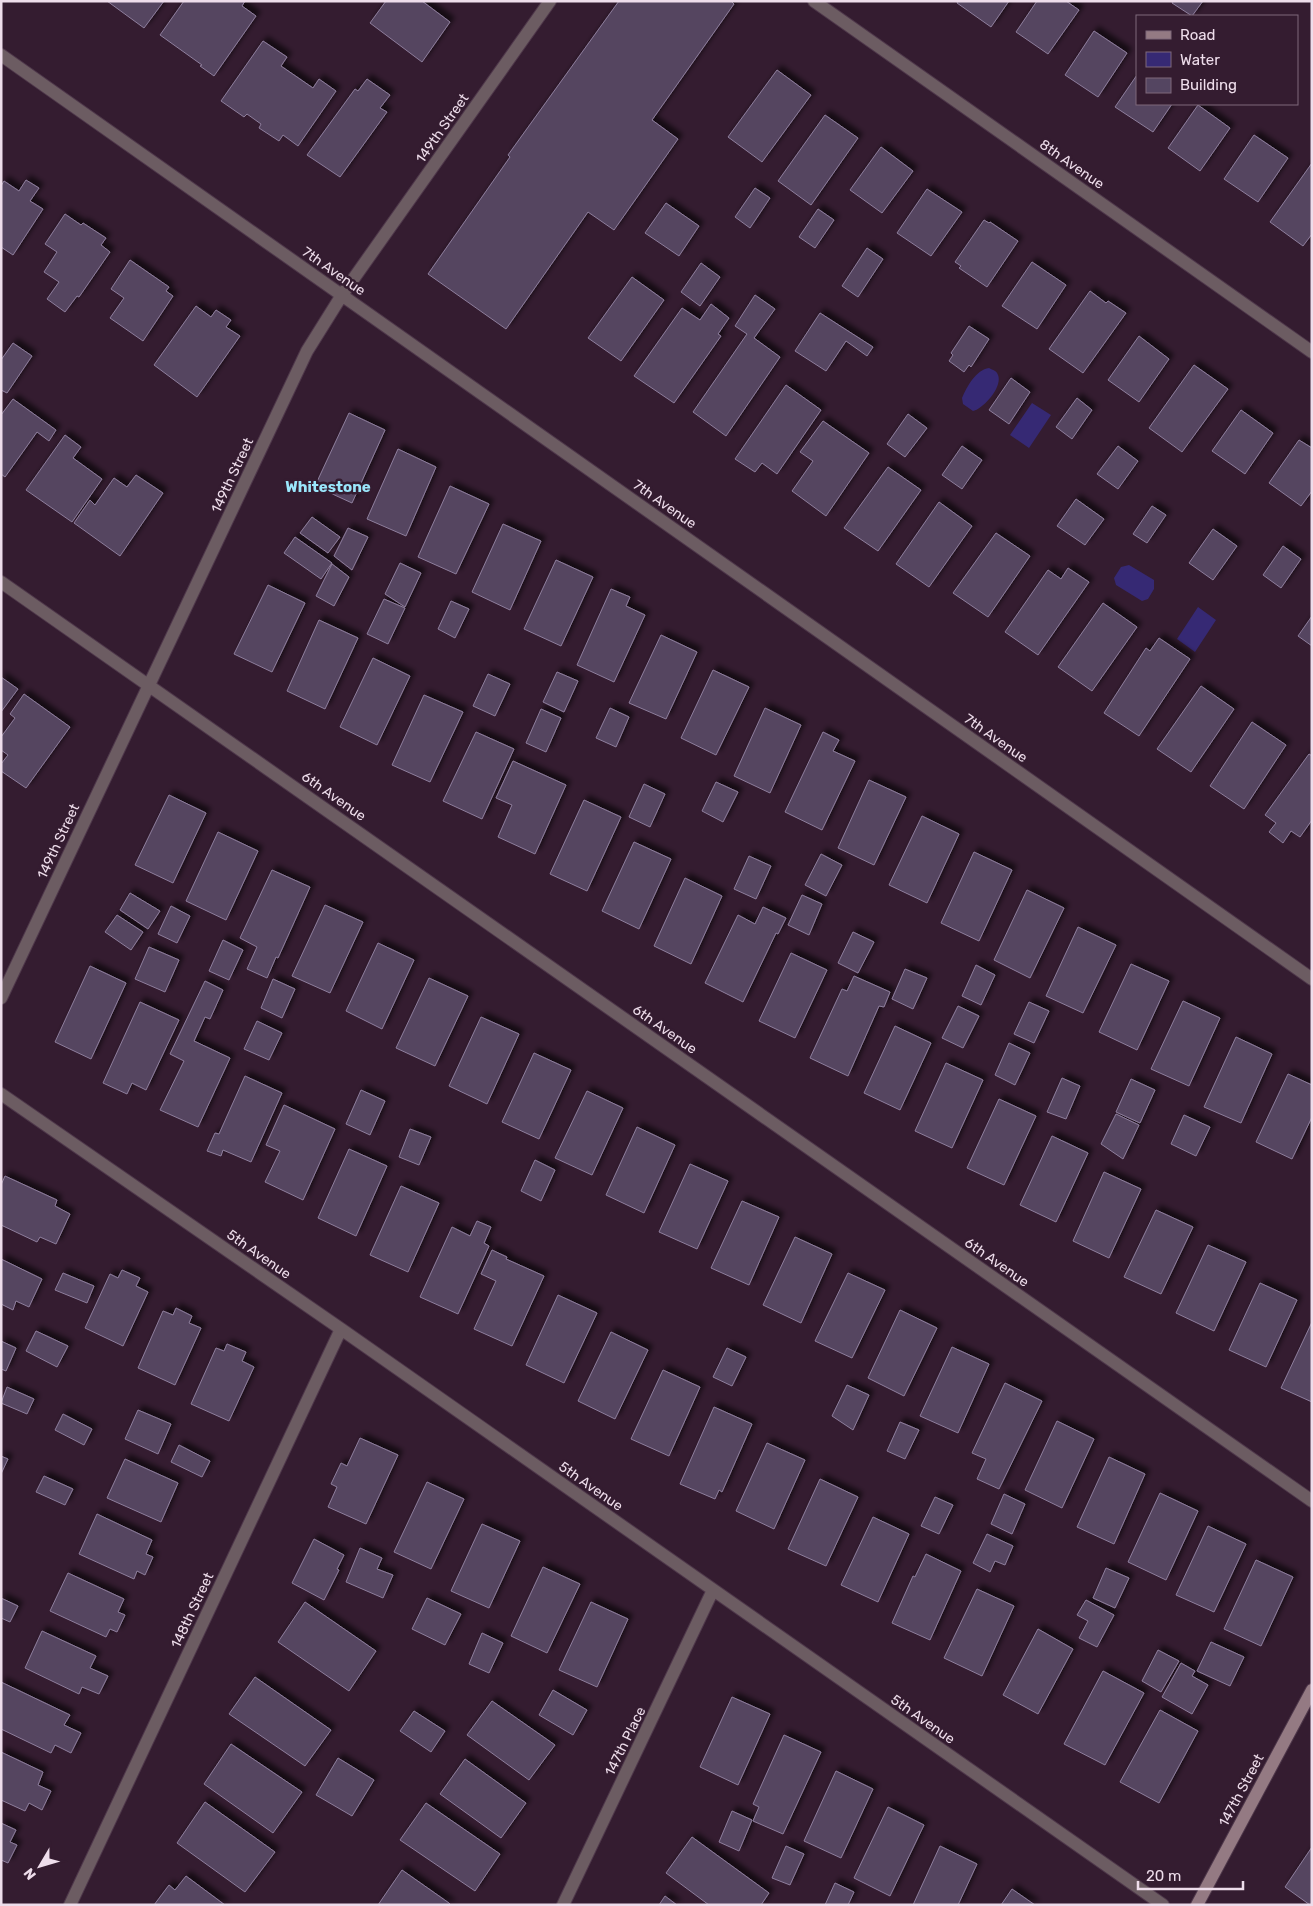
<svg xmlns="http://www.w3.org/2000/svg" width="1313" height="1906" font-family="Rubik,sans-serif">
<defs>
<filter id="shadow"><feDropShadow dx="4.5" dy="-4.5" stdDeviation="2.5" flood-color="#0009"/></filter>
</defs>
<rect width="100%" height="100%" fill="#341c30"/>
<path fill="#362974" d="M989 368C993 370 997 371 998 375 1003 387 983 409 973 411L963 404 962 398C967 386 976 370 989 368Z
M1032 403 1051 415 1029 448 1010 435Z
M1129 565 1154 580V589L1148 599 1142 601 1116 585 1114 578 1121 567Z
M1198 607 1216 620 1195 652 1177 639Z"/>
<path fill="#544561" stroke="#8e7e9c" filter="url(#shadow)" d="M107 1H164L144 28Z
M184 1H245L242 6 256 16 214 76 200 66 202 65 160 35Z
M386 1H422L450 22 422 62 370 23Z
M619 1H731L734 4 652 120 678 139 614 230 588 212 506 329 428 274 510 157 508 155Z
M958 1H1009L991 27 957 3Z
M1037 1H1066L1079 10 1048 54 1016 32Z
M1173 1H1203L1192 16 1172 3Z
M1094 31 1127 53 1098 97 1065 75Z
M263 41 287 57 281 66 313 88 319 79 336 91 298 146 283 135 279 141 259 128 261 124 247 114 244 117 221 101Z
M777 70 811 95 762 162 728 137Z
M1137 75V104H1172L1153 132 1115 107Z
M367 79 390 95 380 108 387 112 340 177 307 155 355 89 358 91Z
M1198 105 1230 128 1200 171 1168 148Z
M825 115 858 138 811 205 778 181Z
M1254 135 1288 158 1258 202 1224 179Z
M881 147 913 171 882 213 850 190Z
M1312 163V234L1303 246 1270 222Z
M26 180 39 188 30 201 43 209 13 255 1 247V186L4 181 19 191Z
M755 188 770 198 750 228 735 217Z
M927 189 962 212 931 256 897 233Z
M666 203 699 226 679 256 645 233Z
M818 209 834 220 815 248 799 237Z
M65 214 81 225 83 223 106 238 101 245 110 252 79 297 77 296 65 312 47 299 59 282 44 272 57 252 45 244Z
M984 220 989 223 990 222 1018 241 987 287 959 268 961 266 955 262Z
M867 248 883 259 858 297 842 286Z
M130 260 169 287 166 291 173 296 143 341 110 318 124 298 111 289Z
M1032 262 1066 285 1037 329 1002 306Z
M701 263 720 277 700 306 681 292Z
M632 277 664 300 621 361 588 338Z
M1090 291 1106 303 1108 301 1126 313 1083 373 1049 349Z
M755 295 775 309 754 338 780 357 726 436 693 412 747 334 735 326Z
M711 304 729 318 718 334 721 336 674 403 634 376 682 308 700 320Z
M196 306 211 317 216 310 231 320 226 327 240 336 197 397 154 365Z
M820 313 873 347 867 356 846 341 826 371 795 351Z
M969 326 989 339 971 367 969 365 964 372 949 361 953 355 951 353Z
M1139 336 1169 359 1139 402 1108 380Z
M13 343 32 356 7 393 1 390V360Z
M1194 365 1228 389 1182 452 1149 428Z
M1011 378 1030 392 1009 424 989 410Z
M786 385 821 410 777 474 762 463 755 472 735 459Z
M1077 398 1092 410 1072 439 1056 427Z
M13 399 56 430 49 441 37 432 5 477 1 474V415Z
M1241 410 1273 433 1245 474 1212 451Z
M349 413 385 430 352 503 315 486Z
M908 414 927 428 905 457 887 444Z
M823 421 869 453 826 516 792 491 813 461 800 452Z
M65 435 81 447 73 458 102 479 72 522 26 490Z
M1299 440 1312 448V491L1301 506 1269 483Z
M962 446 982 460 962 489 942 475Z
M1118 446 1138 461 1118 489 1097 474Z
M398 449 436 467 406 536 367 519Z
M888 467 921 490 878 551 844 528Z
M136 475 163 493 120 556 74 523 90 500 95 505 114 478 127 487Z
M450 486 489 504 456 574 418 557Z
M1076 499 1104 519 1085 545 1057 526Z
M939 502 972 526 929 587 896 564Z
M1152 506 1166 515 1147 543 1133 534Z
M312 517 340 537 328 553 300 533Z
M503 524 541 541 510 610 472 592Z
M348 528 368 537 352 570 334 556Z
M1213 529 1237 546 1213 580 1189 563Z
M996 533 1030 556 988 617 953 593Z
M295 537 332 563 321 579 284 553Z
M1283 546 1301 559 1281 588 1263 575Z
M556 560 593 577 561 646 524 629Z
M400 563 421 573 405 607 385 594Z
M332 564 349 577 334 606 316 596Z
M1068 568 1089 582 1038 655 1005 632 1048 570 1061 579Z
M268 585 305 603 272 672 234 654Z
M611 589 630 597 626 606 645 615 614 682 577 665Z
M384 599 405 608 388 644 367 634Z
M451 601 469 609 455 638 438 629Z
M1103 603 1137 627 1092 691 1058 667Z
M1312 616V646L1298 636Z
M319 620 358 638 325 709 287 691Z
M661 635 697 652 666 719 629 703Z
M1159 638 1190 659 1139 736 1104 713 1146 648 1150 651Z
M373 658 410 676 377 745 340 727Z
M713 670 749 687 716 755 681 738Z
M557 672 578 681 564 712 543 702Z
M488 674 510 684 495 716 473 706Z
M1 677 18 689 1 712Z
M1201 686 1234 709 1191 772 1157 749Z
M24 694 70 727 26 788 1 771V764L8 755 1 750V737L15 718 10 714Z
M424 695 463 712 430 782 392 765Z
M610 708 629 717 616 747 596 738Z
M765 708 801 725 770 793 734 776Z
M541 709 561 718 546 752 526 743Z
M1252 722 1286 745 1244 809 1210 786Z
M476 732 514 749 482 819 443 801Z
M823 732 839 740 833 751 855 761 822 830 785 812Z
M1309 754 1312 756V820L1300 837 1291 831 1283 843 1269 832 1276 823 1265 815Z
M513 761 566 785 535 854 498 837 512 805 496 798Z
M869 780 906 797 874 865 838 848Z
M716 782 738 792 723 822 702 811Z
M644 784 665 794 650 827 629 817Z
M169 795 206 813 173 883 135 865Z
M584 800 621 817 587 891 550 874Z
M922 816 959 834 927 903 889 885Z
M218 832 258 851 226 920 186 901Z
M634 842 671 859 639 929 602 911Z
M974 852 1012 870 979 941 941 923Z
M821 854 842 865 826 896 805 885Z
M749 856 771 866 756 899 734 889Z
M272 870 310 887 278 958 276 957 267 978 247 969 257 947 240 938Z
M685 878 722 896 691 964 654 946Z
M1027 890 1064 908 1030 978 994 960Z
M130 893 160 911 148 929 120 910Z
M802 895 822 904 809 935 788 925Z
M325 905 363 922 330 993 292 976Z
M171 906 190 916 177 943 158 934Z
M763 907 786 918 778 934 776 933 743 1002 705 983 738 915 755 924Z
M117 915 143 932 131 950 105 932Z
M1078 927 1116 945 1083 1013 1046 996Z
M853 932 874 942 858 973 838 963Z
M223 940 243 950 229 980 209 971Z
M378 943 414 960 382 1029 346 1011Z
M149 947 179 960 165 992 135 979Z
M791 953 827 970 795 1038 759 1021Z
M1131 964 1169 981 1137 1050 1099 1032Z
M976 965 995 975 981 1005 962 996Z
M90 966 126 983 91 1059 55 1042Z
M905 969 927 978 913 1009 892 999Z
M854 976 890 992 884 1007 879 1006 848 1076 810 1058 842 989 847 991Z
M429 978 468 996 435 1066 396 1048Z
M273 979 295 989 282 1018 261 1008Z
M205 981 223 990 210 1019 205 1017 194 1041 230 1058 198 1127 160 1110 184 1061 170 1054Z
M1183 1001 1220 1018 1189 1086 1151 1069Z
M140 1002 179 1020 146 1090 132 1083 127 1094 103 1083Z
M1029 1002 1049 1011 1034 1043 1014 1034Z
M958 1006 979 1016 963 1048 942 1038Z
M481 1017 519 1034 487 1104 449 1086Z
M257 1021 282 1033 269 1060 244 1049Z
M895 1026 931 1043 900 1110 864 1093Z
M1236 1037 1272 1054 1241 1123 1204 1107Z
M1009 1043 1030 1053 1015 1085 995 1075Z
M534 1053 571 1070 539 1139 502 1122Z
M946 1063 983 1080 952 1148 915 1131Z
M1288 1074 1312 1085V1117L1292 1159 1256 1142Z
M245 1076 282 1093 251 1162 223 1150 221 1156 207 1151 215 1133 219 1134Z
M1062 1078 1080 1086 1066 1119 1047 1112Z
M1131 1079 1155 1090 1140 1123 1116 1112Z
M361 1090 385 1101 370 1135 346 1124Z
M587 1091 623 1108 592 1175 555 1158Z
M999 1099 1036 1116 1004 1185 967 1168Z
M284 1105 335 1129 303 1200 265 1182 280 1151 266 1145Z
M1116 1114 1139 1125 1123 1159 1101 1144Z
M1184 1115 1210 1127 1196 1156 1171 1144Z
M637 1127 675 1145 644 1213 606 1195Z
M410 1129 431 1137 419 1165 399 1157Z
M1052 1136 1088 1153 1056 1222 1020 1205Z
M349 1149 387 1166 356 1236 318 1218Z
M535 1160 555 1170 541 1201 521 1191Z
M690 1164 728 1181 697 1249 659 1232Z
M1104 1172 1141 1189 1109 1258 1073 1241Z
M5 1176 57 1200 55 1206 70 1214 56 1244 40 1237 37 1242 1 1225V1185Z
M401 1186 439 1203 408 1272 370 1255Z
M742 1201 779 1217 749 1285 711 1268Z
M1156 1210 1193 1227 1161 1294 1124 1277Z
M477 1221 491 1227 484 1243 489 1246 458 1314 420 1297 452 1227 470 1236Z
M795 1237 832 1254 801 1323 763 1305Z
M1208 1245 1246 1262 1214 1331 1176 1313Z
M492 1250 507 1257 506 1259 544 1276 512 1346 474 1329 496 1281 481 1274Z
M1 1259 42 1279 29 1307 16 1301 13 1310 1 1304Z
M122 1270 140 1278 136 1286 148 1292 123 1346 85 1328 110 1274 118 1278Z
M63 1273 94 1286 87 1303 55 1290Z
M848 1273 885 1290 852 1358 815 1341Z
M1260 1283 1297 1300 1266 1367 1229 1350Z
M558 1295 597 1313 564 1383 526 1365Z
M176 1308 192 1316 189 1323 201 1328 175 1385 138 1368 163 1311 173 1315Z
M900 1310 937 1328 904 1396 868 1378Z
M1312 1322V1402L1281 1388Z
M36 1331 68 1346 57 1367 26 1351Z
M611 1332 648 1350 615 1419 578 1401Z
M1 1341 16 1348 6 1371 1 1369Z
M227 1344 246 1352 242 1361 254 1367 229 1421 191 1404 216 1348 224 1351Z
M952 1347 989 1364 958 1433 920 1416Z
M727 1348 746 1357 732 1386 713 1377Z
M663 1370 700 1387 669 1456 631 1439Z
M1005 1383 1042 1401 999 1489 977 1479 986 1459 972 1453Z
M847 1385 869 1395 853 1430 832 1416Z
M7 1387 34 1399 27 1414 1 1403Z
M714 1407 752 1424 722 1492 719 1490 715 1499 680 1484Z
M138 1410 171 1424 158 1454 125 1439Z
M63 1414 92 1429 84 1445 55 1430Z
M1057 1421 1094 1439 1062 1508 1025 1490Z
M900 1422 919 1430 905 1459 887 1451Z
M360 1438 398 1455 366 1524 328 1507 337 1487 331 1484 341 1463 347 1466Z
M767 1443 805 1460 774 1529 736 1511Z
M179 1445 210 1461 202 1477 171 1462Z
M1 1456 8 1459 1 1474Z
M1109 1457 1145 1474 1114 1544 1077 1527Z
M125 1459 178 1483 161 1522 107 1498Z
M44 1476 73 1489 65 1505 36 1492Z
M820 1479 858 1497 826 1566 788 1549Z
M427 1482 464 1499 431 1569 394 1552Z
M1160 1493 1198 1511 1166 1580 1128 1562Z
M1004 1494 1025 1504 1012 1534 991 1524Z
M935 1497 953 1505 939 1534 921 1526Z
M97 1514 152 1540 146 1554 153 1557 145 1575 137 1571 134 1579 79 1554Z
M873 1517 909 1534 878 1602 841 1585Z
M482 1524 520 1541 489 1608 451 1591Z
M1208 1526 1246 1544 1214 1612 1176 1595Z
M987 1534 1013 1546 1005 1565 995 1561 990 1572 973 1563Z
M314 1539 344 1555 337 1569 339 1570 324 1600 292 1583Z
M360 1548 382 1558 377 1569 393 1575 383 1598 346 1582Z
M926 1554 961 1571 930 1640 892 1623 913 1576 915 1577Z
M1256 1560 1293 1577 1261 1646 1224 1629Z
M543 1567 580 1584 547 1653 511 1636Z
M1106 1568 1129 1578 1115 1608 1093 1598Z
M68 1573 124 1599 118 1612 125 1615 117 1632 110 1629 106 1637 50 1611Z
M977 1589 1014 1606 982 1676 944 1658Z
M1 1598 18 1606 10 1622 1 1618Z
M427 1598 461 1614 445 1645 412 1629Z
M1086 1600 1114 1615 1097 1647 1079 1638 1088 1621 1077 1615Z
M305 1602 376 1651 349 1691 278 1642Z
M591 1602 628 1619 597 1687 559 1670Z
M1038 1629 1073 1649 1038 1714 1003 1695Z
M42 1631 96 1656 90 1668 108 1676 99 1694 82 1687 79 1694 25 1668Z
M482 1633 503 1643 489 1673 469 1664Z
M1211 1642 1244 1657 1230 1686 1197 1671Z
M1158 1650 1179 1661 1161 1692 1142 1681Z
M1181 1663 1195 1671 1192 1676 1208 1685 1192 1714 1162 1697Z
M1103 1671 1144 1693 1105 1765 1064 1744Z
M255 1677 331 1730 305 1766 229 1714Z
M1 1682 70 1715 64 1725 81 1733 71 1753 55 1745 51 1753 1 1729Z
M553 1690 587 1710 573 1735 539 1715Z
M732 1697 770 1714 738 1785 700 1767Z
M492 1701 555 1745 529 1780 467 1735Z
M1160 1710 1198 1731 1159 1803 1120 1782Z
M414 1711 445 1731 431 1752 400 1731Z
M784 1735 821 1752 783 1834 753 1821 759 1807 753 1804Z
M231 1744 302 1792 273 1833 204 1784Z
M1 1752 43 1772 38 1785 51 1791 42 1810 29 1803 25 1811 1 1800Z
M338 1758 374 1780 352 1816 316 1795Z
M465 1759 526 1803 501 1838 440 1794Z
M836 1771 873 1789 841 1858 804 1841Z
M205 1802 275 1852 245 1892 177 1843Z
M426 1803 500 1854 475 1891 400 1840Z
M888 1807 924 1825 890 1896 854 1878Z
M732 1811 752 1820 739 1851 719 1842Z
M1 1823 16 1830 10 1842 17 1845 8 1863 1 1860Z
M692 1837 769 1893 761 1905H709L666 1873Z
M786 1846 804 1854 790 1885 772 1878Z
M940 1846 977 1864 958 1905H913Z
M1312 1847V1905H1310L1285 1887Z
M402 1870 449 1903 451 1905H378Z
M186 1876 225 1905H154L169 1885 175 1890Z
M835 1883 854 1892 848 1905H825Z
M1012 1889 1035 1905H1001Z
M665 1896 677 1905H659Z"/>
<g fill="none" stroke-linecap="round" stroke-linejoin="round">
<defs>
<path id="street" d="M814 1 1312 352
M1 55 1312 979
M1 582 1312 1501
M1 998 307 351 342 295 550 1
M1 1094 341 1329 1163 1905
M70 1905 341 1329
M563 1905 713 1590"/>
<path id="secondary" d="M1197 1905 1312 1690"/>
</defs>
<use href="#street" stroke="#4e374a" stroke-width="14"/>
<use href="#secondary" stroke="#4e374a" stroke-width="14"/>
<use href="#street" stroke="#6c5c62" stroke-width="12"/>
<use href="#secondary" stroke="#947a83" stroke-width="12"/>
</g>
<g text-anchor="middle" stroke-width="5" stroke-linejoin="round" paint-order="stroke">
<g font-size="14" fill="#eeddeb" stroke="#341c30">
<text transform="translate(442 128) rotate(-55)" y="5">149th Street</text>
<text transform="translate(1072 164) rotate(35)" y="5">8th Avenue</text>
<text transform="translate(334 271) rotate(35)" y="5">7th Avenue</text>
<text transform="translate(232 475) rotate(-65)" y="5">149th Street</text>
<text transform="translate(665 504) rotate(35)" y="5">7th Avenue</text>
<text transform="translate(996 738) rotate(35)" y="5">7th Avenue</text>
<text transform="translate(334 796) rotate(35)" y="5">6th Avenue</text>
<text transform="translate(58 841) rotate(-65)" y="5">149th Street</text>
<text transform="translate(665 1029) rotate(35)" y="5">6th Avenue</text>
<text transform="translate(259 1254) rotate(35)" y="5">5th Avenue</text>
<text transform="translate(997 1262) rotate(35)" y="5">6th Avenue</text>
<text transform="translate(591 1486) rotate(35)" y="5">5th Avenue</text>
<text transform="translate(192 1610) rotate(-65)" y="5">148th Street</text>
<text transform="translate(923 1719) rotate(35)" y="5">5th Avenue</text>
<text transform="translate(625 1741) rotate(-64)" y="5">147th Place</text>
<text transform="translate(1241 1790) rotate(-62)" y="5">147th Street</text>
</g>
<g font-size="15" font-weight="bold" fill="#9ae6fb" stroke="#341c30">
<text x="328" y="492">Whitestone</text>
</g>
</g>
<rect width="1313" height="1906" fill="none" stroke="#eeddeb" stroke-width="5"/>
<rect x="1136" y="15" width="162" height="90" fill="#341c30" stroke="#7e697b"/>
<rect x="1146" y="31" width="25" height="8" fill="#947a83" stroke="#7e697b"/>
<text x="1180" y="40" font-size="15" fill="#eeddeb">Road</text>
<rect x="1146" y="52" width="25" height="15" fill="#362974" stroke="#7e697b"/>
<text x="1180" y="65" font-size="15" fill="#eeddeb">Water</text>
<rect x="1146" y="78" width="25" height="15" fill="#544561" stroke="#7e697b"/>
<text x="1180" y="90" font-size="15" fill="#eeddeb">Building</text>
<g transform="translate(40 1866) rotate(232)" stroke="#341c30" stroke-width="4" paint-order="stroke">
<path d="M0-4L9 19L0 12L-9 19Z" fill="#eeddeb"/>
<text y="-8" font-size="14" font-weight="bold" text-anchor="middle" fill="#eeddeb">N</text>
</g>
<path d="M1138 1881v8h105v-8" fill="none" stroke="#eeddeb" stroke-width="2.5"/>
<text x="1146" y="1881" font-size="15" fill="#eeddeb" stroke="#341c30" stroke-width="4" paint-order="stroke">20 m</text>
</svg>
